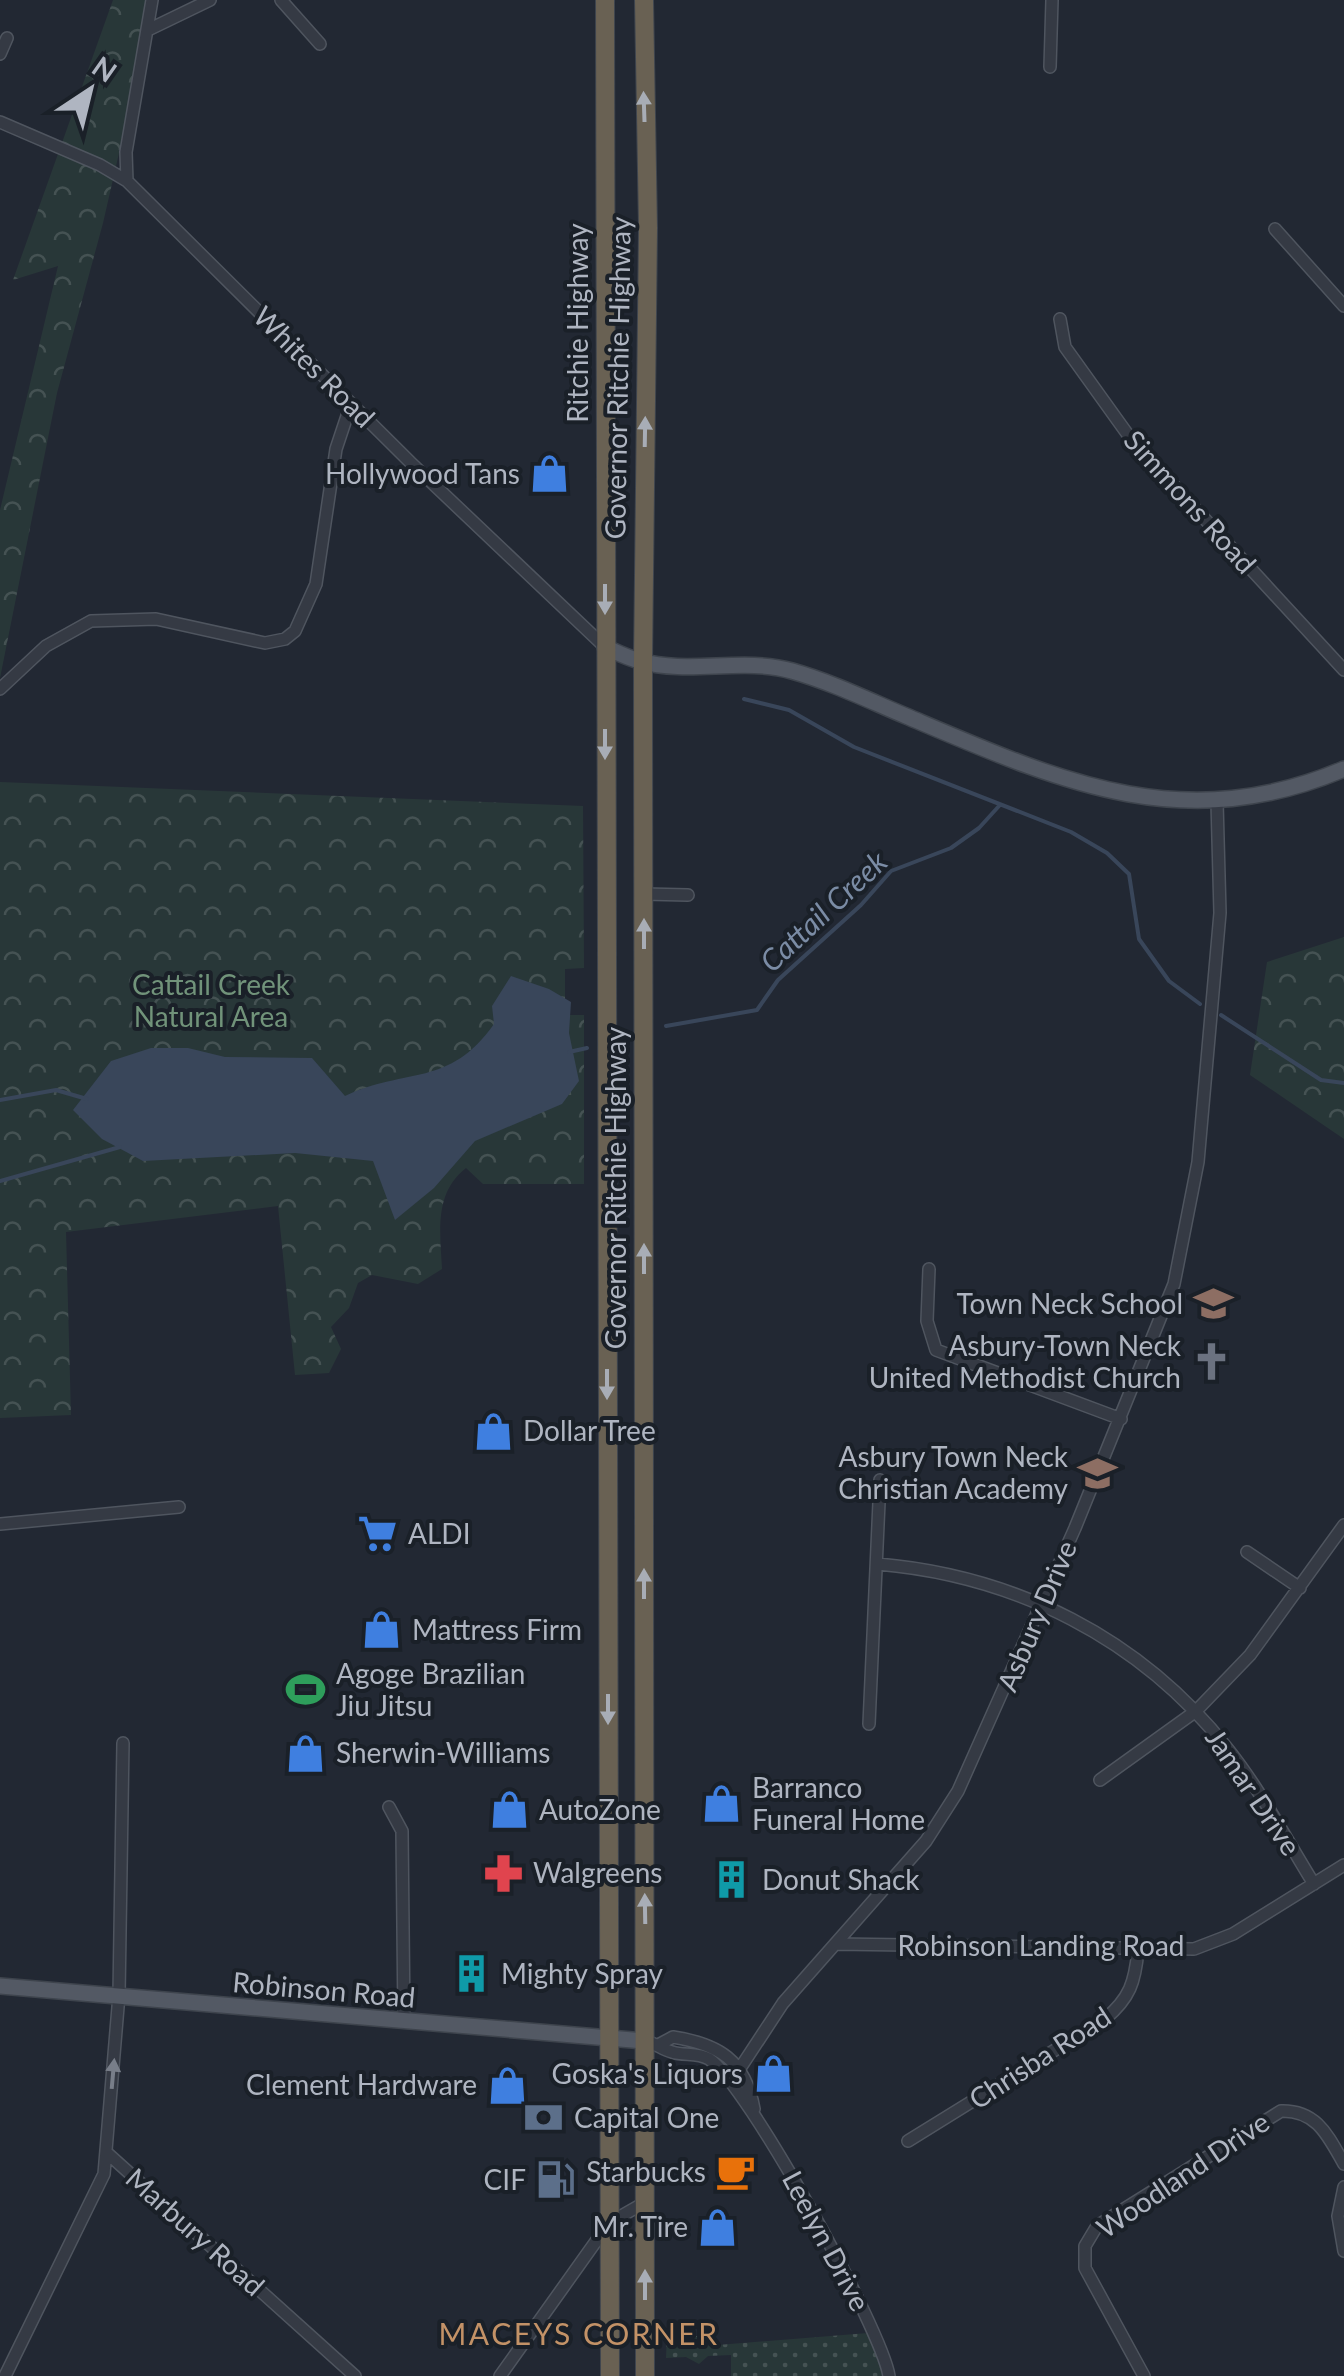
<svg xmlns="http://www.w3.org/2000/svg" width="1344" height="2376" font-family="Lato,sans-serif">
<defs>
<pattern id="grass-dots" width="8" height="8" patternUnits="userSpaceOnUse" patternTransform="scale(2.5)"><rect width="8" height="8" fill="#283738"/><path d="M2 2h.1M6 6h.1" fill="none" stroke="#455253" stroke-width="1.8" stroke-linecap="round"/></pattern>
<pattern id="forest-crowns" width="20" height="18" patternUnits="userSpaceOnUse" patternTransform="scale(2.5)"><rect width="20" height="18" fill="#283738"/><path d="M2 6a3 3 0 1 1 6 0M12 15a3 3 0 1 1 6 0" fill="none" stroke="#455253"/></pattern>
</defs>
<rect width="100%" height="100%" fill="#222833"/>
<path fill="url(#grass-dots)" d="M868 2333 881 2351 882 2376H731V2355L708 2356 699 2364 686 2357 666 2358 667 2336H704L705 2346Z"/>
<path fill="url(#forest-crowns)" d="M113 0H154L103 223 57 393 0 678V510L58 266 13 280Z
M0 782 583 806 584 968 565 969V1015H584V1184H483L466 1168C434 1193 440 1231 442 1269L418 1284 372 1275 358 1283 349 1308 331 1327 341 1349 329 1373 295 1375 278 1206 66 1232 71 1415 0 1418Z
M1344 937V1139L1250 1075 1267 962Z"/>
<path fill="#39465a" d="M511 976 549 989 571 1002 569 1033 579 1081 562 1104 475 1141 434 1188 395 1220 373 1161 295 1153 143 1161 102 1139 73 1110 111 1061 151 1048H188L225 1057 312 1058 345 1096C406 1067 449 1088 494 1024L492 1006Z"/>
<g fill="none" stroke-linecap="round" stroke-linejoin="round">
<path stroke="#39465a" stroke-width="4" d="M744 699 789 710 854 747 1071 832 1107 853 1129 874 1139 939 1169 981 1200 1004
M1221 1015 1321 1080 1344 1083
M666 1026 757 1010 778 980 861 905 891 871 951 848 979 828 999 806
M569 1052 587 1048
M0 1100 56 1090 87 1099
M0 1181 120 1147"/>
<defs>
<path id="minor" d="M281 0 320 44
M150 29 210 0
M0 54 7 38
M1050 67 1052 0
M0 122 100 165 127 181 410 462 605 647
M127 181 126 152 152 0
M1275 229 1344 306
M1060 319 1065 347 1131 439 1344 670
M0 689 46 646 91 621 156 619 265 643 285 639 295 631 316 584 336 449 351 404
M644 894 688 895
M929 1269 927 1321 936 1350 1121 1419
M0 1524 179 1507
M1247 1552 1300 1588
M878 1564C1016 1576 1140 1638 1227 1748 1260 1789 1286 1839 1314 1884
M869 1724 880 1480
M1100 1780 1196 1711 1250 1655 1344 1525
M389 1807 402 1831 404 2022
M835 1944 1194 1949 1233 1934 1344 1865
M644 2041C656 2043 661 2049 672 2052 684 2056 697 2052 709 2059 747 2083 882 2330 889 2376
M660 2044 673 2037C719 2044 745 2060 754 2109
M731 2082 783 2003 926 1841 958 1791 1075 1528 1174 1284 1198 1162 1220 913 1217 802
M908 2141 1105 2019C1130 1998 1135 1982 1138 1950
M106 2152 355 2376
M1344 2187 1338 2216 1344 2251
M5 2376 104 2174 119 1995 123 1743
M500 2376 609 2223 644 2203
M1144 2376 1085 2268V2246L1097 2226 1281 2111C1317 2110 1328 2136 1344 2164"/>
<path id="major" d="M605 647C616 652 628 658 640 661 689 675 743 657 792 671 831 682 868 700 906 716 1057 780 1181 838 1344 769
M0 1986 644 2041"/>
<path id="highway" d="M605 0 610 2376
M644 0 648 228 643 662 645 2376"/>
</defs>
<use href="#minor" stroke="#4f555f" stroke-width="14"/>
<use href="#major" stroke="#3e444d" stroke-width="18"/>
<use href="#highway" stroke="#3f454e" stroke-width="20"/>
<use href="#minor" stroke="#353a44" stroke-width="11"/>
<use href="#major" stroke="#535964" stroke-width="15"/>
<use href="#highway" stroke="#696153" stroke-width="18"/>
</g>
<defs><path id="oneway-solid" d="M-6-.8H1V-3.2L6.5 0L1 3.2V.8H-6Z" transform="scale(2.5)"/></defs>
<g fill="#a8adb6">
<use href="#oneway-solid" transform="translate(644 107) rotate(-92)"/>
<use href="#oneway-solid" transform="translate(645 432) rotate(-89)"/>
<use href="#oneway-solid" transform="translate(605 599) rotate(90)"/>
<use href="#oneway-solid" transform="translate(605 744) rotate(90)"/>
<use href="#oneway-solid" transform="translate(644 934) rotate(-90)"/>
<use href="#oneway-solid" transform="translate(644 1259) rotate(-90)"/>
<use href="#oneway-solid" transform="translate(607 1384) rotate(90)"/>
<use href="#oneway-solid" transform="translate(644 1584) rotate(-90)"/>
<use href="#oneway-solid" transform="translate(608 1709) rotate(90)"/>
<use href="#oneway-solid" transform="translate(645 1909) rotate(-91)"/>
<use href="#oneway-solid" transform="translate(645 2285) rotate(-90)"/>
</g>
<use fill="#787e89" href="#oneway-solid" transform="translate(113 2074) rotate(-85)"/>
<defs>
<symbol id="shop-bare" viewBox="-9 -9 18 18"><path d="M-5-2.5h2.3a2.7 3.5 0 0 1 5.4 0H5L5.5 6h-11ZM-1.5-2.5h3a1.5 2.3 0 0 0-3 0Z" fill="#3f7fe0" stroke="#1a2028" stroke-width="2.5" paint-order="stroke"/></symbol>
<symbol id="school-bare" viewBox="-9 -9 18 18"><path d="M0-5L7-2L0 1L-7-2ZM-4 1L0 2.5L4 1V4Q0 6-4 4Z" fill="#8d6e63" stroke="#1a2028" stroke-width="2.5" paint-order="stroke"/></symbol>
<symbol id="church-bare" viewBox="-9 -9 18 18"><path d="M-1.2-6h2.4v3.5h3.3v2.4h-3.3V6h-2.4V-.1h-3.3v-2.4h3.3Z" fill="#6b7280" stroke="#1a2028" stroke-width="2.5" paint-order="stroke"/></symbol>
<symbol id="supermarket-bare" viewBox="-9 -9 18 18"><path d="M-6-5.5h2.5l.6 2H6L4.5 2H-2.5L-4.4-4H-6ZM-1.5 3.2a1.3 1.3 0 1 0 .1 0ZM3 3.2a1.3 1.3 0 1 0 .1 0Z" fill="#3f7fe0" stroke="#1a2028" stroke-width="2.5" paint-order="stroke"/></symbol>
<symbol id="stadium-bare" viewBox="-9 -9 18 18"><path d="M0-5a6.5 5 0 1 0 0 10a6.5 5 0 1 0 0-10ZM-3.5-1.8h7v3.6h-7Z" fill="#2e9e5b" stroke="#1a2028" stroke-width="2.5" paint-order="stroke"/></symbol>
<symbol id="pharmacy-bare" viewBox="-9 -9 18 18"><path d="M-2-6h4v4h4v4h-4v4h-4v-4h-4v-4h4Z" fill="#e0444e" stroke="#1a2028" stroke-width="2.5" paint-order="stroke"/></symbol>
<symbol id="building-bare" viewBox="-9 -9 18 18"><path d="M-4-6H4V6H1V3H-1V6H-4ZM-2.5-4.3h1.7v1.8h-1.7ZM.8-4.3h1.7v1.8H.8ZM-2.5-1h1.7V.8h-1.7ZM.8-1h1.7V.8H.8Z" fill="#0f9aa8" stroke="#1a2028" stroke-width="2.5" paint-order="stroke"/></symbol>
<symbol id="bank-bare" viewBox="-9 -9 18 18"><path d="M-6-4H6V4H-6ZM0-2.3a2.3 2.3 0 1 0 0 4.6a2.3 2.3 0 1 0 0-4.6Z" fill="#5c6f8a" stroke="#1a2028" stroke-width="2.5" paint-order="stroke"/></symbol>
<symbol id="cafe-bare" viewBox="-9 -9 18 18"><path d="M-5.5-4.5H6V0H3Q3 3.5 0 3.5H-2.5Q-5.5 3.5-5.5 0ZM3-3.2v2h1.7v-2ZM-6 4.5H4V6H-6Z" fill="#e8710a" stroke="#1a2028" stroke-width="2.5" paint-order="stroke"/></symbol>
<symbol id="fuel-bare" viewBox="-9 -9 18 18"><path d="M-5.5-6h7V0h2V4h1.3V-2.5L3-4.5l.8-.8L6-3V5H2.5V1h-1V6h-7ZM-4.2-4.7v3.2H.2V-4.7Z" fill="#5c6f8a" stroke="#1a2028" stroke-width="2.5" paint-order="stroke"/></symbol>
</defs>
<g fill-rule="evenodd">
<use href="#shop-bare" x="522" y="446" width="55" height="55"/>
<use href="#school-bare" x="1186" y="1276" width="55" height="55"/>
<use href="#church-bare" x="1184" y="1334" width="55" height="55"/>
<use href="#shop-bare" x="466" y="1404" width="55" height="55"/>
<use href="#school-bare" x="1070" y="1446" width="55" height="55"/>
<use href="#supermarket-bare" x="350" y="1506" width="55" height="55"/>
<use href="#shop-bare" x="354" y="1602" width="55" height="55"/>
<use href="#stadium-bare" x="278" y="1662" width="55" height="55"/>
<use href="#shop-bare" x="278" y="1726" width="55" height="55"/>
<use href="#shop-bare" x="694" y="1776" width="55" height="55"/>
<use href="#shop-bare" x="482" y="1782" width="55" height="55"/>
<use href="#pharmacy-bare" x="476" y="1846" width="55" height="55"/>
<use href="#building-bare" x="704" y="1852" width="55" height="55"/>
<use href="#building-bare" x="444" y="1946" width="55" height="55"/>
<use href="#shop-bare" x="746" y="2046" width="55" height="55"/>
<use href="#shop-bare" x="480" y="2058" width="55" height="55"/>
<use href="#bank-bare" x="516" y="2090" width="55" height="55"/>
<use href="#cafe-bare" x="708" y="2144" width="55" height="55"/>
<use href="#fuel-bare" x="528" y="2152" width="55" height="55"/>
<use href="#shop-bare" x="690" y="2200" width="55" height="55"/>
</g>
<g text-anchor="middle" stroke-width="8" stroke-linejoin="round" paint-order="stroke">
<g font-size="28" fill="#afb5c1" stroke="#1a2028">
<text transform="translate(578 323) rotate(-90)" y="10">Ritchie Highway</text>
<text transform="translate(314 367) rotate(45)" y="10">Whites Road</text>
<text transform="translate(618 378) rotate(-89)" y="10">Governor Ritchie Highway</text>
<text transform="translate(1190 502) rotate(48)" y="10">Simmons Road</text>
<text transform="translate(616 1188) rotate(-90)" y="10">Governor Ritchie Highway</text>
<text transform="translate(1037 1616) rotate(-67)" y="10">Asbury Drive</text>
<text transform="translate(1253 1792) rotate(56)" y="10">Jamar Drive</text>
<text x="1041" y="1956">Robinson Landing Road</text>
<text transform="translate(324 1990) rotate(5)" y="10">Robinson Road</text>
<text transform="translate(1040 2058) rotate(-33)" y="10">Chrisba Road</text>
<text transform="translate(1183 2175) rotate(-34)" y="10">Woodland Drive</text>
<text transform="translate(195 2232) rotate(42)" y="10">Marbury Road</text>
<text transform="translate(826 2241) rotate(62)" y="10">Leelyn Drive</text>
</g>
<g font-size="28" fill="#afb5c1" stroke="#1a2028" text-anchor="start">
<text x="520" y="484" text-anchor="end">Hollywood Tans</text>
<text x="1183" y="1314" text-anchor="end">Town Neck School</text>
<text x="1181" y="1356" text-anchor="end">Asbury-Town Neck<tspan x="1181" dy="32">United Methodist Church</tspan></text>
<text x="523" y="1441">Dollar Tree</text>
<text x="1068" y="1467" text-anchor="end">Asbury Town Neck<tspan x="1068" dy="32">Christian Academy</tspan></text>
<text x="408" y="1544">ALDI</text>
<text x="412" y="1640">Mattress Firm</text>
<text x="336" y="1684">Agoge Brazilian<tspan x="336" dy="32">Jiu Jitsu</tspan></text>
<text x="336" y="1763">Sherwin-Williams</text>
<text x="752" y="1798">Barranco<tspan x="752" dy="32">Funeral Home</tspan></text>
<text x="539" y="1820">AutoZone</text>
<text x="533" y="1883">Walgreens</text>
<text x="762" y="1890">Donut Shack</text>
<text x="501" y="1984">Mighty Spray</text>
<text x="743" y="2084" text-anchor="end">Goska's Liquors</text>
<text x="477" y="2095" text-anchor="end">Clement Hardware</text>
<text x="574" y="2128">Capital One</text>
<text x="706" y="2182" text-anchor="end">Starbucks</text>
<text x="526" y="2190" text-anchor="end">CIF</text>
<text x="688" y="2237" text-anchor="end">Mr. Tire</text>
</g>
<g font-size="28" fill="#71937a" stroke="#1a2028">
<text x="211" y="995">Cattail Creek<tspan x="211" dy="32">Natural Area</tspan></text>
</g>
<g font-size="30" font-style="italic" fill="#7b8ca5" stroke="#1a2028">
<text transform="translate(824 912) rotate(-43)" y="10">Cattail Creek</text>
</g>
<g font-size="30" letter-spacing="2.5" fill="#c39267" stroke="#1a2028">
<text x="579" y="2345">MACEYS CORNER</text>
</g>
</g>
<g transform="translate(90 90) rotate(35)" stroke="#1a2028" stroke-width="8" paint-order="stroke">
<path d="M0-8L18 38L0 25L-18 38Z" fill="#afb5c1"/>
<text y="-15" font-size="28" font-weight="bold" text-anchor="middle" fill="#afb5c1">N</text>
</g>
</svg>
